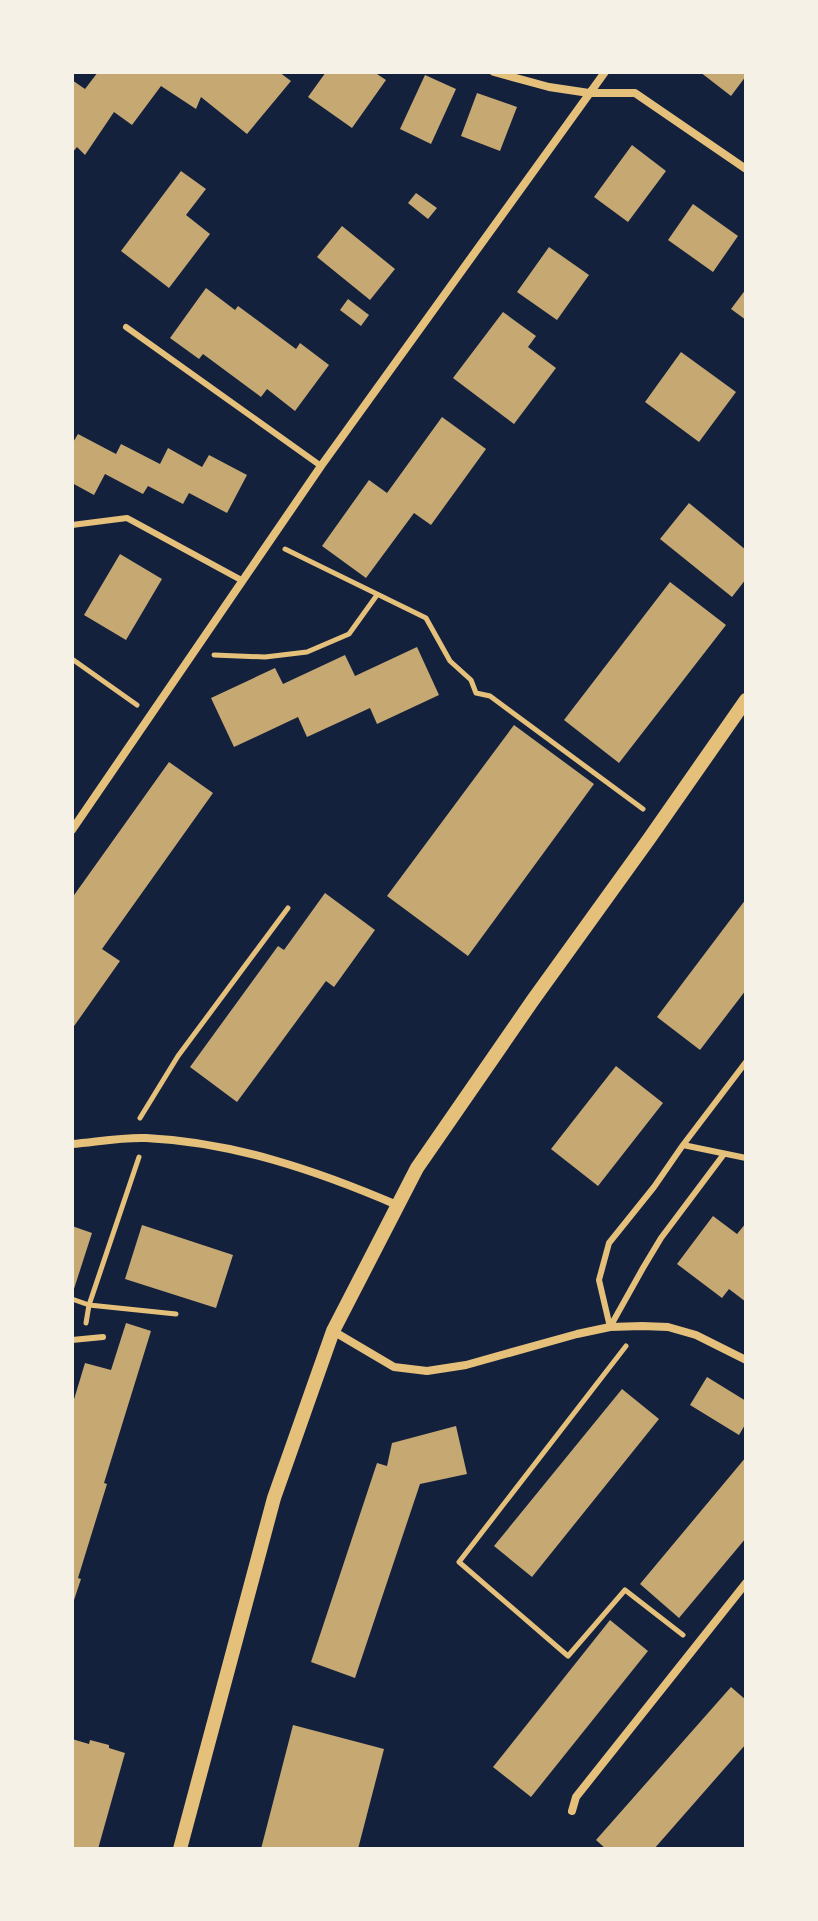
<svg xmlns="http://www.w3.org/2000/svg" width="818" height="1921" font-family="Ubuntu,sans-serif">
<rect width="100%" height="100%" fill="#14213d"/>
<path fill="#c6a872" d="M98 72H279L291 81 247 134 201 97 196 109 161 86 132 125 114 112 85 155 77 147 72 153V80L85 89Z
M326 72H374L386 80 352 128 308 97Z
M700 72H746V76L731 96Z
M425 75 456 89 431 144 400 129Z
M477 93 517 107 500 151 461 136Z
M632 145 666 171 628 222 594 197Z
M181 171 206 189 186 215 210 234 169 288 121 251Z
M416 193 437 208 428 219 408 203Z
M693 204 738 236 713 272 668 240Z
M342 226 395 269 370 300 317 257Z
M549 247 589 275 557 320 517 292Z
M206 288 235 310 238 306 296 349 300 343 329 365 295 411 267 389 261 397 203 354 199 359 170 338Z
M746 289V320L731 309Z
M348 299 369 315 361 326 340 310Z
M503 312 536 336 528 347 556 368 514 424 453 378Z
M681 352 736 392 699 442 645 402Z
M442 417 486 449 431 525 414 513 366 578 322 546 369 480 387 493Z
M78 434 116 454 121 444 160 464 168 448 202 467 209 455 247 475 227 513 189 493 183 504 148 486 143 494 105 474 94 495 72 483V444Z
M689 503 746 550V579L732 597 660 539Z
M120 554 162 579 126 640 84 615Z
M670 582 726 625 619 763 564 720Z
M417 647 439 695 377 724 370 708 307 737 298 717 234 747 211 698 275 668 283 684 345 655 355 676Z
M514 725 594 784 468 956 387 896Z
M169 762 213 793 102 949 120 961 72 1029V931L74 928 72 927V898Z
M325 893 375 930 334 987 326 981 237 1102 190 1067 278 946 284 950Z
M746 899V990L700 1050 657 1017Z
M616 1066 663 1103 598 1186 551 1149Z
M713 1216 737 1234 746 1223V1302L729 1289 722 1298 677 1264Z
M142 1225 233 1255 216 1308 125 1279Z
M72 1226 92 1233 73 1292H72Z
M126 1323 151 1331 104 1483 107 1484 78 1578 81 1579 72 1606V1406L85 1363 111 1370Z
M707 1377 746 1401V1423L739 1435 690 1405Z
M622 1389 659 1419 532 1577 494 1546Z
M456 1426 467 1474 420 1484 355 1678 311 1662 377 1463 387 1466 392 1443Z
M746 1457V1538L679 1618 640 1584Z
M610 1620 648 1651 531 1797 493 1767Z
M731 1687 746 1700V1744L654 1849H606L596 1840Z
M293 1725 384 1749 358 1849H261Z
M72 1739 89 1744 90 1740 109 1745V1748L125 1753 98 1849H72Z"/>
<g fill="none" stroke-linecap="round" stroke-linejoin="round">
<path stroke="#e5c07b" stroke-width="5" d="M285 549 426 618 450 661 471 680 476 693 490 696 643 809
M214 655 265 657 307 652 349 634 377 595
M72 659 137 705
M140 1118 178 1056 288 908
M139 1157 89 1305 176 1314
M72 1299 89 1305 86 1323
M626 1346 459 1562 568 1656 625 1590 683 1635"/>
<path stroke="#e5c07b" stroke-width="6" d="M126 327 321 466
M72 525 127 518 243 581
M683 1145 746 1062
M610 1327 599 1280 609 1243 654 1187 683 1145 746 1158
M610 1327 643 1268 661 1238 724 1154
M72 1340 103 1337"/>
<path stroke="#e5c07b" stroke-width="8" d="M494 72 549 87 589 93H635L746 169
M72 830 321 466 605 72
M72 1144C96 1142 122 1137 146 1138 233 1142 318 1171 397 1205
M333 1331 394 1367 427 1371 466 1365 577 1334 610 1327 642 1326 668 1327 696 1335 746 1360
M572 1811 576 1797 746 1583"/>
<path stroke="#e5c07b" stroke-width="14" d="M180 1849 274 1498 333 1331 417 1168 533 1000 649 839 746 700"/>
</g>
<rect width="818" height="1921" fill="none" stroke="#f6f1e7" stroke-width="148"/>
</svg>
